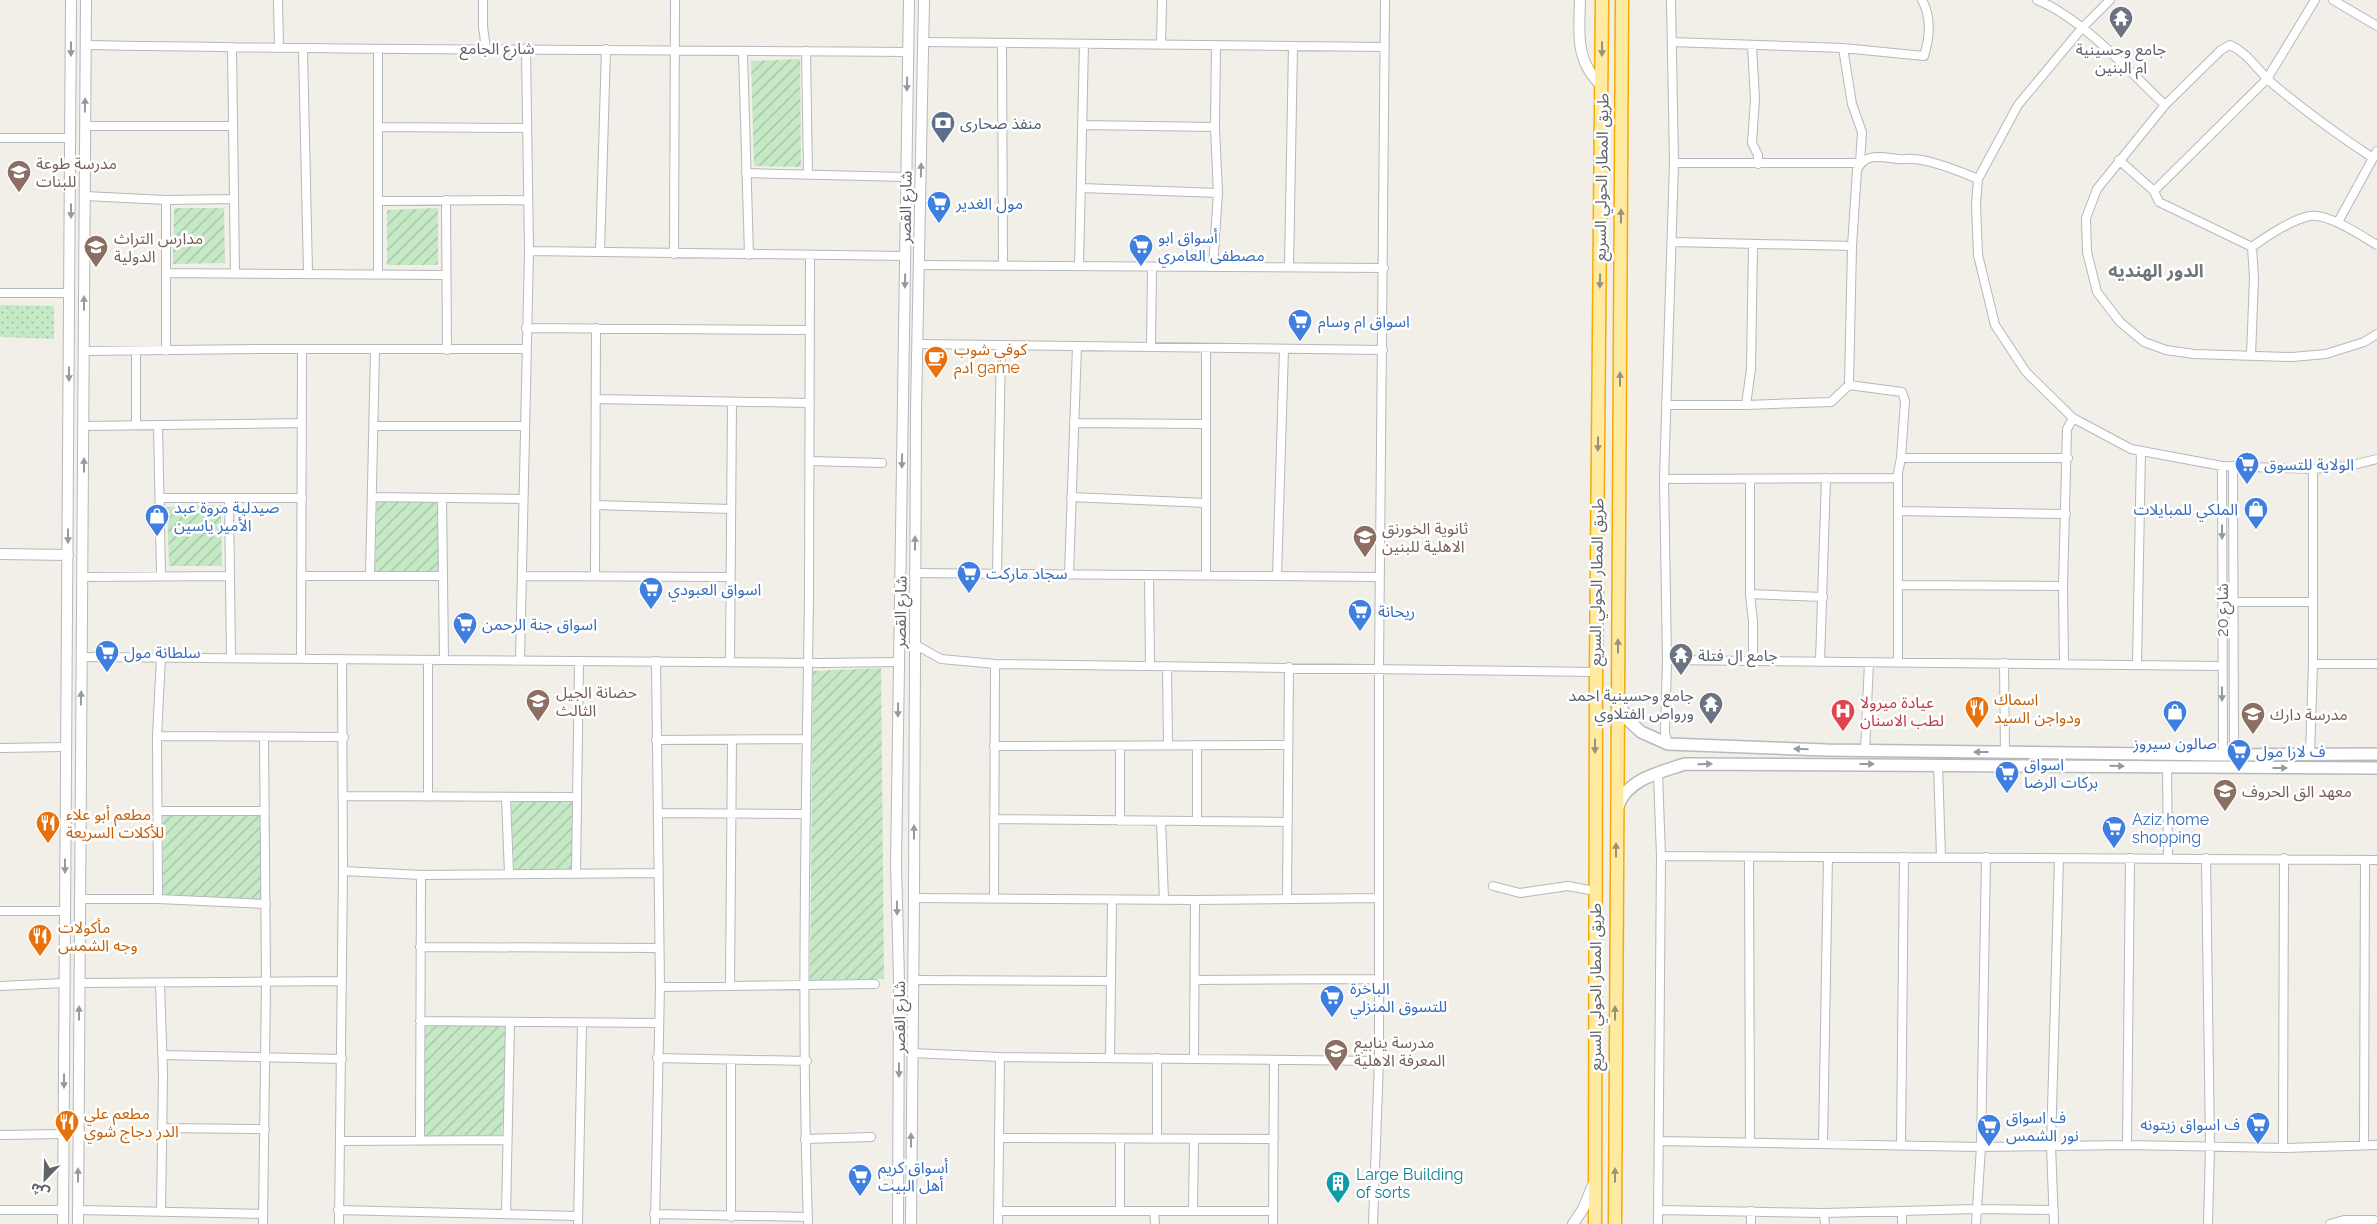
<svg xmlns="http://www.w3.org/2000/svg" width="2377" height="1224" font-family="Raleway,'Noto Sans Arabic',sans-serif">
<defs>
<pattern id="grass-dots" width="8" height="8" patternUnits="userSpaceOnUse" patternTransform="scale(1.25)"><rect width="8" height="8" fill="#c5e8c5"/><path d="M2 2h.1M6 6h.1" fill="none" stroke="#a3c0a4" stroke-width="1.8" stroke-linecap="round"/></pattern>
<pattern id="garden-furrows" width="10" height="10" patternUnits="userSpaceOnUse" patternTransform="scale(1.25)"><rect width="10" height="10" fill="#c5e8c5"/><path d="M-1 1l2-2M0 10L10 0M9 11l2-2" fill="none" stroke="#a3c0a4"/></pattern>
</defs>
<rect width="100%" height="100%" fill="#f1efe8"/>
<path fill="url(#grass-dots)" d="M0 305 54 306V339L0 337Z"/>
<path fill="url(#garden-furrows)" d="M800 59 801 167 754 166 751 61Z
M174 208H224L225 263 173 264Z
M438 208V265H387V210Z
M377 501H438L439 571 375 572Z
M221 505 222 566H169L167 507Z
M881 668 884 979 810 980 813 671Z
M572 801V869L514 870 511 802Z
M163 815H261V899H163Z
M422 1024H507L502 1135 423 1136Z"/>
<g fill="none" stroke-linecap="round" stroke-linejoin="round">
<defs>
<path id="minor" d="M278 0 279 48
M483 0V27L486 48
M2037 0C2081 17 2130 72 2165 105
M2110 0 2082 28 2018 105 1978 179 1976 205 1978 255 1995 325 2026 372 2073 418 2131 449 2222 466 2313 469 2349 466 2377 459
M2333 0 2377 26
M923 42 1385 47
M1672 42 1843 48 1924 56C1930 37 1932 18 1922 0
M1002 43 1003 266
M86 45C360 50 634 50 908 52
M1161 45 1162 0
M1752 46 1755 99 1752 143 1758 155V164
M232 47 235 274
M303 49 308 273
M806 51 808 174
M743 52 749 255
M1082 125 1215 127
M85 126H233
M379 127 527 128
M0 138H70
M2373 158C2338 135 2305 111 2273 84 2258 71 2248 53 2230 45L2221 50 2165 105 2097 189 2086 218 2087 252 2097 292 2120 322 2144 342 2166 350 2194 354 2292 357 2326 354 2364 342 2377 334
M2119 160 2154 191 2159 202 2252 247
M1674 163H1860L1862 132 1852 104 1843 48
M746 173 906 177
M1081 188 1218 193
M2154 191 2267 79 2315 0
M85 196 166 200 233 199
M446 200 447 350
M379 201 528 200
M2338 222 2377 151
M1672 242 1852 246
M529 251 905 256
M600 252 606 49
M674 254 675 0
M919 265 1384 268
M1079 266 1084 44
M1213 267 1218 193 1215 127 1216 45
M1289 267 1293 46
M166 273 446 275
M378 273V49
M0 293H69
M526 328 809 330
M918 344 1383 350
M1151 347 1152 267
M85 351 256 349H526
M166 351V200
M136 352V424
M2251 355 2254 278 2252 247C2265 237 2293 219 2310 216 2328 213 2362 236 2377 245
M1849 385 1902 392 1905 401 1901 458 1898 473V662
M596 399 810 403
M1666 405H1746L1831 402 1849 385 1852 246 1857 170C1865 152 1882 157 1898 159 1903 160 1909 158 1914 159 1931 160 1962 172 1978 179
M1746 405 1751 369 1753 245
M1074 423 1206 424
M158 425 161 575
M84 426 302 423
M375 426H525
M1901 458H2068
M810 461 882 463
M2222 466 2223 755
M2233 466 2234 755
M1664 479 1898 478
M1750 479V594L1753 622V661
M372 497 523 499
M1071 497 1206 503
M160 498H302
M229 498 231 658
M442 498 444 660
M595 505 730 509
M1898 511 2066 514
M914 573 1380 577
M997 574 1001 345
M1069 574 1077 346
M1149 575 1150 666
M1206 575V348
M301 576H443
M370 576 375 350
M522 576 730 577
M595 576 596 328
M1277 576 1284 349
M83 577 230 576
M1899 585 2063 586
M1750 594 1823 597
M2233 602H2313
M914 644 941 659 995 664 1596 672
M82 657 820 663 899 662
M301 659 302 349
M1667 660 2222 666
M520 661 529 251 526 48
M1820 661 1826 478
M730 662 732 402
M2004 663 2005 752
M2064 664 2063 586 2067 429 2073 418
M2137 664 2141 451
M2313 664H2377
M1167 666 1168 745
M157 736 344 737
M656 740 806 739
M1668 744 1665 733 1667 660 1664 479 1674 163 1671 0
M994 746 1288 745
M0 748 66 747
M1865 751 1869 662
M2310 754 2313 664V469
M1938 765 1941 857
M2167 767 2168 858
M1658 774 1661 856 1658 1224
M344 796 577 797
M428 797V660
M506 797 509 874
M158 811H265
M658 813 805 814
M994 819 1288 822
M1120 821V746
M1161 821 1164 900
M1197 821V745
M1661 856 2377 860
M1749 857 1750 1143
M2206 858 2210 1146 2208 1224
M343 871 421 875 659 873
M576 874 579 661
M1493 886 1520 893 1568 886 1595 891
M914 898 1195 900 1379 898
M79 899H158L266 904
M158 899 157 736 161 658
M994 899 995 664
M1287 899 1289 667
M0 911H65
M420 947 659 948
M914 980 1111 981
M1195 980 1379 979
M79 983 342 981
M160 983 163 1075 161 1211
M730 985 732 740
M0 986 64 983
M660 987 875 984
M420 1021 659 1023
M912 1053 1000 1057 1379 1061
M162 1055 342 1059
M657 1058 807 1061
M1110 1058 1112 900
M1157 1058V1139
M1194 1059 1195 900
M162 1128 265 1129
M0 1135 64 1134
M999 1138 1274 1139
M420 1139 421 875
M805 1139 871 1137
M1120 1139V1211
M341 1141 506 1140
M1659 1141 1981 1147 2127 1145 2283 1148 2377 1145
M1823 1144 1828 857
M1901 1144 1904 857
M2127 1145 2130 858
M2364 1145 2365 860
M2283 1148 2284 858
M0 1210H63
M78 1210 263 1214
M338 1210 578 1216
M1658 1210 1824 1213 1976 1209 2054 1210
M998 1211H1273
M1154 1211 1155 1224
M1193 1211 1194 1139
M1902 1212V1224
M1824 1213 1825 1224
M506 1214 510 1022
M654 1214 808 1217
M731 1217V1060
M263 1224 266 982 264 738
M339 1224 343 871 342 659
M578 1224 582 1023
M655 1224 660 987 656 661
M808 1224C801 1016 806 805 809 597 810 483 809 370 810 256
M998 1224 1000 1057
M1273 1224 1274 1060
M1373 1224 1379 1061V668L1385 0
M1751 1224V1211
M1976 1224 1981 1147 1986 857
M2054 1224 2051 1146 2059 858
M2330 1224 2344 1220H2374"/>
<path id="tertiary" d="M1580 0C1579 33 1575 62 1602 86
M0 554 68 555
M63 1224 71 0
M78 1224 86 0
M898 1224 899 980 896 865 909 0
M911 1224 914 898 916 409 924 0
M1573 1224 1583 1209 1593 1185"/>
<path id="secondary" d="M1619 700 1625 717 1641 732 1668 744 1826 750 2223 755 2377 754
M1618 807C1626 779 1661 772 1685 764L2377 768"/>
<path id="trunk" d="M1595 1224 1596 672 1602 0
M1615 1224 1622 0"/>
</defs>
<use href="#minor" stroke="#b5b8bc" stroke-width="10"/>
<use href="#tertiary" stroke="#b5b8bc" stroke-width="12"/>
<use href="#secondary" stroke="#b6babf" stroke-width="14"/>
<use href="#trunk" stroke="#f9ab00" stroke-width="15"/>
<use href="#minor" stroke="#fff" stroke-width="8"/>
<use href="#tertiary" stroke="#fff" stroke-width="10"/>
<use href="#secondary" stroke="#fff" stroke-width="11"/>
<use href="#trunk" stroke="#feeaa1" stroke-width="12"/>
</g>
<defs><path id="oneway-solid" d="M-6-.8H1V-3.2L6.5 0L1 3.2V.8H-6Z" transform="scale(1.25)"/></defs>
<g fill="#979a9d">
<use href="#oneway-solid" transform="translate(71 49) rotate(90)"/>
<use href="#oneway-solid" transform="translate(907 84) rotate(91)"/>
<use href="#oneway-solid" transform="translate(85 105) rotate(-89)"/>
<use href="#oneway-solid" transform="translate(921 170) rotate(-89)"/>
<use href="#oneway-solid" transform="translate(71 211) rotate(90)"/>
<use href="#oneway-solid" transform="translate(905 281) rotate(91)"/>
<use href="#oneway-solid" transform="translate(84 303) rotate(-90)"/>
<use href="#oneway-solid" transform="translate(69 374) rotate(90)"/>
<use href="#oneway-solid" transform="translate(902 461) rotate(91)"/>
<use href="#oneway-solid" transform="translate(84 465) rotate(-90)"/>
<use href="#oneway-solid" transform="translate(2222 532) rotate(90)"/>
<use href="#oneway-solid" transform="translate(68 536) rotate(90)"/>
<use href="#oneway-solid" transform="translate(915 543) rotate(-90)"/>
<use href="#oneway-solid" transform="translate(2222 694) rotate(90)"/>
<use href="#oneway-solid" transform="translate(81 698) rotate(-89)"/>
<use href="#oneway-solid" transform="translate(898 710) rotate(91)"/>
<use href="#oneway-solid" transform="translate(1801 749) rotate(-178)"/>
<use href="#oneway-solid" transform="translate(1981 752) rotate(-180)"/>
<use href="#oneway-solid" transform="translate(1705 764) rotate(-2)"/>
<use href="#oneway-solid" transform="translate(1867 764)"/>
<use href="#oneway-solid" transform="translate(2117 766) rotate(1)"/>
<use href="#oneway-solid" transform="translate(2280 768)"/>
<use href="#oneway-solid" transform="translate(914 832) rotate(-90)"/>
<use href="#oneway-solid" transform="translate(65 866) rotate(90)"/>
<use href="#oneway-solid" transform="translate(897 908) rotate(89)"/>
<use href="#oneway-solid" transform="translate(79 1013) rotate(-90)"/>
<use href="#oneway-solid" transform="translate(899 1070) rotate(90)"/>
<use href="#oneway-solid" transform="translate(64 1081) rotate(90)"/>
<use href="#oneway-solid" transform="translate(911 1140) rotate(-90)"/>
<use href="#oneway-solid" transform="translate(78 1175) rotate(-90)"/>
</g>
<g fill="#97927c">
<use href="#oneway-solid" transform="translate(1602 49) rotate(90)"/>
<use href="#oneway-solid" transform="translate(1621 216) rotate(-90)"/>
<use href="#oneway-solid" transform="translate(1600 281) rotate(91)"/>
<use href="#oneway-solid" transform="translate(1620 379) rotate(-90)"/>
<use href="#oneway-solid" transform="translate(1598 444) rotate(91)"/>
<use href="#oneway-solid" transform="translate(1618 646) rotate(-90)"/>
<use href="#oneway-solid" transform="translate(1595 746) rotate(90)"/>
<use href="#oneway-solid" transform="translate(1616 850) rotate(-90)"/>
<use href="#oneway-solid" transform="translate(1615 1013) rotate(-90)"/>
<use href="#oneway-solid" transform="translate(1615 1175) rotate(-90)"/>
</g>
<defs>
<symbol id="temple-pin" viewBox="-11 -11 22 30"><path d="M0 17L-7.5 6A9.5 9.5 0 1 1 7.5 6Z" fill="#6b7280" stroke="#fff"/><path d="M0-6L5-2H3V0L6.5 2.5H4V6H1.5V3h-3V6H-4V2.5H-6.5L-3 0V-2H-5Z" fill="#fff"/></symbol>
<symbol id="bank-pin" viewBox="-11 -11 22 30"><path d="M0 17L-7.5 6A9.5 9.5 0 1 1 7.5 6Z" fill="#5c6f8a" stroke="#fff"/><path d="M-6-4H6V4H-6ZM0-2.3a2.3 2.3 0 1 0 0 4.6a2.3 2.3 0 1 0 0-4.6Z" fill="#fff"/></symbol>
<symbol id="school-pin" viewBox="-11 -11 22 30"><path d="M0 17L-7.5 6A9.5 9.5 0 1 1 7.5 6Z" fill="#8d6e63" stroke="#fff"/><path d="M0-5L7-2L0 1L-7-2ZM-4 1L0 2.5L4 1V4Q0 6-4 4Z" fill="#fff"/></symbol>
<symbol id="supermarket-pin" viewBox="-11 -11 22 30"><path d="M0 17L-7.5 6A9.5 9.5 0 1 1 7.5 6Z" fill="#3f7fe0" stroke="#fff"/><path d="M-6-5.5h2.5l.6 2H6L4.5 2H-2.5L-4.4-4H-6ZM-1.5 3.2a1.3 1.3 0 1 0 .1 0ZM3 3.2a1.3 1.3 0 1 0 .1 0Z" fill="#fff"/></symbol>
<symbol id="cafe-pin" viewBox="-11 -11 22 30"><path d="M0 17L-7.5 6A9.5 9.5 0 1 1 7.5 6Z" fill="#e8710a" stroke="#fff"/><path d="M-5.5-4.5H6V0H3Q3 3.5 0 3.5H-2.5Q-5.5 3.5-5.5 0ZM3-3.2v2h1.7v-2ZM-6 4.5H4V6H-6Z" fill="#fff"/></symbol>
<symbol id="shop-pin" viewBox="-11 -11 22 30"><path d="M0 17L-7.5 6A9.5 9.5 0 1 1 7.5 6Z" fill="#3f7fe0" stroke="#fff"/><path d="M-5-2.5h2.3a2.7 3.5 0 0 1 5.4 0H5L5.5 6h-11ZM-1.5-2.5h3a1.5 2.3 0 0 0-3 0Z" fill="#fff"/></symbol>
<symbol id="restaurant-pin" viewBox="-11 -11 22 30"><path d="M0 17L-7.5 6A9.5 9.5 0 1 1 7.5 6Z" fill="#e8710a" stroke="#fff"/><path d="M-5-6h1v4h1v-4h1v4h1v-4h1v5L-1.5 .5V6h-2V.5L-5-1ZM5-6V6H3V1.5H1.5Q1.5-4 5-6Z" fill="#fff"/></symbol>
<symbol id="hospital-pin" viewBox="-11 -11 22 30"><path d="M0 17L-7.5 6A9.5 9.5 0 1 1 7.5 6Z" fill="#e0444e" stroke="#fff"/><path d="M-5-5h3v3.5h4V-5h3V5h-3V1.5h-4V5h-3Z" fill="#fff"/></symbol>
<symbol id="building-pin" viewBox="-11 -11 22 30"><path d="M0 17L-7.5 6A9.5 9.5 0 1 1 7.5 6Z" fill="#0f9aa8" stroke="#fff"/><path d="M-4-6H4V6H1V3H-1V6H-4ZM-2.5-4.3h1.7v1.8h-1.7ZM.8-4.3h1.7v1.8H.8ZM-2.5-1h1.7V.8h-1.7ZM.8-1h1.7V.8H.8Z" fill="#fff"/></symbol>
</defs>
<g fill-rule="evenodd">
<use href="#temple-pin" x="2107" y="4" width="28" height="38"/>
<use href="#bank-pin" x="929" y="109" width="28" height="38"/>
<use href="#school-pin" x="5" y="158" width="28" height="38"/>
<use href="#supermarket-pin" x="925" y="189" width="28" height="38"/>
<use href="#supermarket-pin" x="1127" y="232" width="28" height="38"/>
<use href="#school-pin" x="82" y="233" width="28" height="38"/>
<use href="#supermarket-pin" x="1286" y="307" width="28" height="38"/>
<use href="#cafe-pin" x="922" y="344" width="28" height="38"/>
<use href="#supermarket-pin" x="2233" y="450" width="28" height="38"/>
<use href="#shop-pin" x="2242" y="495" width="28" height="38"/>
<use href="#shop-pin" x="143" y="502" width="28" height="38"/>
<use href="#school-pin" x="1351" y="523" width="28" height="38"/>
<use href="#supermarket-pin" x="955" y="559" width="28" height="38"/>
<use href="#supermarket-pin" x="637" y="575" width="28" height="38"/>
<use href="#supermarket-pin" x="1346" y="597" width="28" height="38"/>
<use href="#supermarket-pin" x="451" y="610" width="28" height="38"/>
<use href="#supermarket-pin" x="93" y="638" width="28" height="38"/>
<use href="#temple-pin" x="1667" y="641" width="28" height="38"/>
<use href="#school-pin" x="524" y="687" width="28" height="38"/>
<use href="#temple-pin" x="1697" y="690" width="28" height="38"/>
<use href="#restaurant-pin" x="1963" y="694" width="28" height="38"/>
<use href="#hospital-pin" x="1829" y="697" width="28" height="38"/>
<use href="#shop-pin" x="2161" y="698" width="28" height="38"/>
<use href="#school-pin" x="2239" y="700" width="28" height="38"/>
<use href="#supermarket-pin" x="2225" y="737" width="28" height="38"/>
<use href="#supermarket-pin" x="1993" y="759" width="28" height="38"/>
<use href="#school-pin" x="2211" y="777" width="28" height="38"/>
<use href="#restaurant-pin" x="34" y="809" width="28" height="38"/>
<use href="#supermarket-pin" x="2100" y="814" width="28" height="38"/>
<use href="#restaurant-pin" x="26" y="922" width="28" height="38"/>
<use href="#supermarket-pin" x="1318" y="983" width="28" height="38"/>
<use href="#school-pin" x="1322" y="1037" width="28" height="38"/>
<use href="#restaurant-pin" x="53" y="1108" width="28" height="38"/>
<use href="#supermarket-pin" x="2244" y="1110" width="28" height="38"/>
<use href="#supermarket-pin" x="1975" y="1112" width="28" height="38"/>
<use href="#supermarket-pin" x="846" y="1162" width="28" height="38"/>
<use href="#building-pin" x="1324" y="1169" width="28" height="38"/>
</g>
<g text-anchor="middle" stroke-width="5" stroke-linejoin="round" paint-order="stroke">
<g font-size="16" fill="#5f6368" stroke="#fff">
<text x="497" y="54">شارع الجامع</text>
<text transform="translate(1601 177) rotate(-89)" y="6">طريق المطار الحولي السريع</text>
<text transform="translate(905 207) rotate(-89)" y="6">شارع القصر</text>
<text transform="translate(1596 582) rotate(-89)" y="6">طريق المطار الحولي السريع</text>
<text transform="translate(2222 610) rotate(-90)" y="6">شارع 20</text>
<text transform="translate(900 612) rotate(-89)" y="6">شارع القصر</text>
<text transform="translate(1595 987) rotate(-90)" y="6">طريق المطار الحولي السريع</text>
<text transform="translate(899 1017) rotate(-90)" y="6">شارع القصر</text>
</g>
<g font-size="16" fill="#5b616d" stroke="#fff">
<text x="2121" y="55">جامع وحسينية<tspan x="2121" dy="18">ام البنين</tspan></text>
<text x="1698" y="661" text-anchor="start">جامع ال فتلة</text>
<text x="1694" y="701" text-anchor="end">جامع وحسينية احمد<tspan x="1694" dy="18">ورواص الفتلاوي</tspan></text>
</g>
<g font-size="16" fill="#4e5e75" stroke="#fff" text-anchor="start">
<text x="960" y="129">منفذ صحارى</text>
</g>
<g font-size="16" fill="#785e54" stroke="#fff" text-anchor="start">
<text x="36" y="169">مدرسة طوعة<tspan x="36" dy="18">للبنات</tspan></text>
<text x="114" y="244">مدارس التراث<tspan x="114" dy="18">الدولية</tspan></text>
<text x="1382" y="534">ثانوية الخورنق<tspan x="1382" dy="18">الاهلية للبنين</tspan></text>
<text x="556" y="698">حضانة الجيل<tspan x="556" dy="18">الثالث</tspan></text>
<text x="2270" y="720">مدرسة دارك</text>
<text x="2242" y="797">معهد الق الحروف</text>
<text x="1354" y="1048">مدرسة ينابيع<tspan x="1354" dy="18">المعرفة الاهلية</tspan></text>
</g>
<g font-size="16" fill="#366cbe" stroke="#fff" text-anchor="start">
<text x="956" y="209">مول الغدير</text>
<text x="1158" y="243">أسواق ابو<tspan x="1158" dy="18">مصطفى العامري</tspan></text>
<text x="1318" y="327">اسواق ام وسام</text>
<text x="2264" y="470">الولاية للتسوق</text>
<text x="174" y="513">صيدلية مروة عبد<tspan x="174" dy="18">الأمير ياسين</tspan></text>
<text x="2238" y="515" text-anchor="end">الملكي للمبايلات</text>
<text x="986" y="579">سجاد ماركت</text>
<text x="668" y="595">اسواق العبودي</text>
<text x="1378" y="617">ريحانة</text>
<text x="482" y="630">اسواق جنة الرحمن</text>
<text x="124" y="658">سلطانة مول</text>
<text x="2175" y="749" text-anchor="middle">صالون سيروز</text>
<text x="2256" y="757">ف لارا مول</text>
<text x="2024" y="770">اسواق<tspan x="2024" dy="18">بركات الرضا</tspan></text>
<text x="2132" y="825">Aziz home<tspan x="2132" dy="18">shopping</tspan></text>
<text x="1350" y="994">الباخرة<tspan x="1350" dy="18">للتسوق المنزلي</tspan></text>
<text x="2006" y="1123">ف اسواق<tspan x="2006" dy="18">نور الشمس</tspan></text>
<text x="2240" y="1130" text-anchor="end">ف اسواق زيتونه</text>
<text x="878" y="1173">أسواق كريم<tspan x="878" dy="18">أهل البيت</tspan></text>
</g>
<g font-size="16" fill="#c56008" stroke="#fff" text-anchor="start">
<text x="954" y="355">كوفي شوب<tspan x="954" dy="18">ادم game</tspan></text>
<text x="1994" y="705">اسماك<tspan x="1994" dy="18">ودواجن السيد</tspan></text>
<text x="66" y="820">مطعم أبو علاء<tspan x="66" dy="18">للأكلات السريعة</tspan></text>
<text x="58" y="933">مأكولات<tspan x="58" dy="18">وجه الشمس</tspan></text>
<text x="84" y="1119">مطعم علي<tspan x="84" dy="18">الدر دجاج شوي</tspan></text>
</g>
<g font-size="16" fill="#be3a42" stroke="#fff" text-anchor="start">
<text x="1860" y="708">عيادة ميرولا<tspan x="1860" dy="18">لطب الاسنان</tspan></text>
</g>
<g font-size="16" fill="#0d838f" stroke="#fff" text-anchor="start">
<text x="1356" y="1180">Large Building<tspan x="1356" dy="18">of sorts</tspan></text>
</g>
<g font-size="18" font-weight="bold" fill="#70757a" stroke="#fff">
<text x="2156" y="277">الدور الهنديه</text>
</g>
</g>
<g transform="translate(45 1179) rotate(203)" stroke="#ffffff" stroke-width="4" paint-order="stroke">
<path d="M0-4L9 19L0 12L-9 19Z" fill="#5f6368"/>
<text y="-8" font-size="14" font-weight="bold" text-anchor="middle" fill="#5f6368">ش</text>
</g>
</svg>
